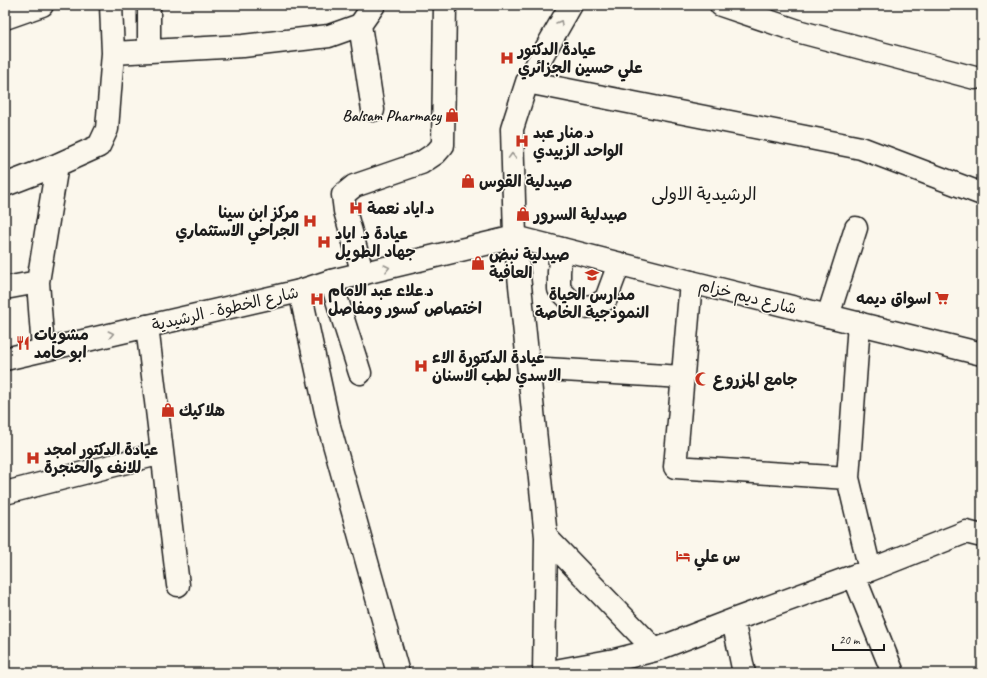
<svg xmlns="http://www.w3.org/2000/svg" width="987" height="678" font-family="Caveat,'Playpen Sans Arabic',sans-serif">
<rect width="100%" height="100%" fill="#fbf7ec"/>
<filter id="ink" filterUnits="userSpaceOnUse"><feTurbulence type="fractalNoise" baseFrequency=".025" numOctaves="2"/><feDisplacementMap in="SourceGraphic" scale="8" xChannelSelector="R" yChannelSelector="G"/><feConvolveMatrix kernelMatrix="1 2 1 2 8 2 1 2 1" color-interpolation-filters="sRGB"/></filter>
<g filter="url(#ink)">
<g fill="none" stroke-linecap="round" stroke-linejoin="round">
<defs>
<path id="minor" d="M149 5V51
M721 5 801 32 975 78
M5 18 42 5
M360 25 373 110
M113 53 243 46 329 36 360 25 374 5
M527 82 861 148 982 194
M5 185 57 165
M561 249 559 272V289L570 300 582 307 595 306 606 299 619 264
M363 274 345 211 343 195 354 186 421 163 436 153 443 145 445 5
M331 281 360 373
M691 282 675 467 848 478
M5 288 38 282
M300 291 329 426 398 673
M828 316 856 228
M859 323 848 478 870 570
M147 326 178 585
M43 349 38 282 57 165 99 146 107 129 113 53 111 5
M529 368 683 377
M5 493 162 453
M546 537 655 650
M854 576 893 673
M733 620 744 673
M544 673 546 537 515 237 512 129 527 82 571 5
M544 673 615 660 655 650 733 620 870 570 966 532 982 536"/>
<path id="major" d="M5 359 300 291 331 281 515 237 691 282 982 354"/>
</defs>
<use href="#minor" stroke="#1c1c1c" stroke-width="25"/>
<use href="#major" stroke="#1c1c1c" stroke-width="25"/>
<use href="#minor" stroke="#fbf7ec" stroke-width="22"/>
<use href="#major" stroke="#fbf7ec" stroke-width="22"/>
</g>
<defs><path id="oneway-chevron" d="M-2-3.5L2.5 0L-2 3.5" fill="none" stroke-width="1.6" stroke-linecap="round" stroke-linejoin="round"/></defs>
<g stroke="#97948e">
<use href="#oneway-chevron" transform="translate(560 23) rotate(-60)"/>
<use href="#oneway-chevron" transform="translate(512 156) rotate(-92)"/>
<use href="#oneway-chevron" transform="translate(387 268) rotate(-14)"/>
<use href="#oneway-chevron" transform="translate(111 334) rotate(-13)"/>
</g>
</g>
<defs>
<symbol id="hospital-bare" viewBox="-9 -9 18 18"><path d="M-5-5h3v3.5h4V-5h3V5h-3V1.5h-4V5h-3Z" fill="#c8321e" stroke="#fbf7ec" stroke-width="2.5" paint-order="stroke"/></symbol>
<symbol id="shop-bare" viewBox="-9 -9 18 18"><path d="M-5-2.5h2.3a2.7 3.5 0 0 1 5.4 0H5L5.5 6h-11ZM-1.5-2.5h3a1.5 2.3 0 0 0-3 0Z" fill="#c8321e" stroke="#fbf7ec" stroke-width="2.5" paint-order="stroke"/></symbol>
<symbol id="school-bare" viewBox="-9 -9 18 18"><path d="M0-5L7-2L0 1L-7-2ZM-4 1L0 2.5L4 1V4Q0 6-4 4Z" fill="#c8321e" stroke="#fbf7ec" stroke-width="2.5" paint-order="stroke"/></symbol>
<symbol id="supermarket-bare" viewBox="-9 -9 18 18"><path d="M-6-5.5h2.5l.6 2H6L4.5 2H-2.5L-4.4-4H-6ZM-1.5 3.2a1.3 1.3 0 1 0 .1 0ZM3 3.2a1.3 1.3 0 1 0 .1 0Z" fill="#c8321e" stroke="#fbf7ec" stroke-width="2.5" paint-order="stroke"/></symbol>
<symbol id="restaurant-bare" viewBox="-9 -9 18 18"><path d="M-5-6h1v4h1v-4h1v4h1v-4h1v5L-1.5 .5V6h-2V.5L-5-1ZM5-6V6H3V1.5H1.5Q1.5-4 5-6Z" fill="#c8321e" stroke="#fbf7ec" stroke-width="2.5" paint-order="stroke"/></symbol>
<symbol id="mosque-bare" viewBox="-9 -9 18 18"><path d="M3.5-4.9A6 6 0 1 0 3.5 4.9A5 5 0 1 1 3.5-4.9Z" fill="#c8321e" stroke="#fbf7ec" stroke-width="2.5" paint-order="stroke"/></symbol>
<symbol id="hotel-bare" viewBox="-9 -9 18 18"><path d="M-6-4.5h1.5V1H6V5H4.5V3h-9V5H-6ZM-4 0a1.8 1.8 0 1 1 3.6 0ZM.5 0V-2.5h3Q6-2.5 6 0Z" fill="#c8321e" stroke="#fbf7ec" stroke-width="2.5" paint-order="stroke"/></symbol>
</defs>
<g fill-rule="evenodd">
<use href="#hospital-bare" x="497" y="48" width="20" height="20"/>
<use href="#shop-bare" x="442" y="105" width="20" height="20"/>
<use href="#hospital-bare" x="512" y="131" width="20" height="20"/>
<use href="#shop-bare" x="458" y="171" width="20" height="20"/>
<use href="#hospital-bare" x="346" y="198" width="20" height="20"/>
<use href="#shop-bare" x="513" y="204" width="20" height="20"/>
<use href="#hospital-bare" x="300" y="211" width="20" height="20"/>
<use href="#hospital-bare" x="314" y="232" width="20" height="20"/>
<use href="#shop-bare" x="468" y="253" width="20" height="20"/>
<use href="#school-bare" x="582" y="265" width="20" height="20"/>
<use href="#supermarket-bare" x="932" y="288" width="20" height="20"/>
<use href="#hospital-bare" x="307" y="289" width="20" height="20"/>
<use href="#restaurant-bare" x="13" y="333" width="20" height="20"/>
<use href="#hospital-bare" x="411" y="356" width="20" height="20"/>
<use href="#mosque-bare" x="692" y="369" width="20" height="20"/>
<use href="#shop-bare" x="158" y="400" width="20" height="20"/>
<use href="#hospital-bare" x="23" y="448" width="20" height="20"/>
<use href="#hotel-bare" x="673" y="546" width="20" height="20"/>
</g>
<g text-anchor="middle" stroke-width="3" stroke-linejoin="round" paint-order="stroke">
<g font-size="16" font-weight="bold" fill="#1c1c1c" stroke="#fbf7ec" text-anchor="start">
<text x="518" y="55">عيادة الدكتور<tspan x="518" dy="18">علي حسين الجزائري</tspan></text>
<text x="441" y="121" text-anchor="end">Balsam Pharmacy</text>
<text x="533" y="138">د.منار عبد<tspan x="533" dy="18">الواحد الزبيدي</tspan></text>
<text x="479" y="187">صيدلية القوس</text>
<text x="367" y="214">د.اياد نعمة</text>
<text x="299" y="218" text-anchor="end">مركز ابن سينا<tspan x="299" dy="18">الجراحي الاستثماري</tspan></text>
<text x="534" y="220">صيدلية السرور</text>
<text x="335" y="239">عيادة د. اياد<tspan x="335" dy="18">جهاد الطويل</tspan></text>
<text x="489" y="260">صيدلية نبض<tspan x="489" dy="18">العافية</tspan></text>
<text x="328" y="296">د.علاء عبد الامام<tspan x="328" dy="18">اختصاص كسور ومفاصل</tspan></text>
<text x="592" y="300" text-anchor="middle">مدارس الحياة<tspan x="592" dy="18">النموذجية الخاصة</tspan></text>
<text x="931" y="304" text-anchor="end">اسواق ديمه</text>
<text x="34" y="340">مشويات<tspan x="34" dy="18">ابو حامد</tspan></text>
<text x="432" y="363">عيادة الدكتورة الاء<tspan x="432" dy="18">الاسدي لطب الاسنان</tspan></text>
<text x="713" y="385">جامع المزروع</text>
<text x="179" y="416">هلاكيك</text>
<text x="44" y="455">عيادة الدكتور امجد<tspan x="44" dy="18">للانف والحنجرة</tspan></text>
<text x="694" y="562">س علي</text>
</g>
<g font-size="16" fill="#1c1c1c" stroke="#fbf7ec">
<text transform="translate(748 296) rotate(14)" y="6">شارع ديم خزام</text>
<text transform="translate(225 308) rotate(-13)" y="6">شارع الخطوة - الرشيدية</text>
</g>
<g font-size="18" fill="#1c1c1c" stroke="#fbf7ec">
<text x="704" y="200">الرشيدية الاولى</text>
</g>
</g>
<rect width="987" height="678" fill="none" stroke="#fbf7ec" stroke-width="20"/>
<rect x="10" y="10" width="967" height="658" fill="none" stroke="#1c1c1c" stroke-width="1.5" filter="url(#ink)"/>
<path d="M833 644v6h51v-6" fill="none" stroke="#1c1c1c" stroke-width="2"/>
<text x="839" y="644" font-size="12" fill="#1c1c1c" stroke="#fbf7ec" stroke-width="3" paint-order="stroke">20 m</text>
</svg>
